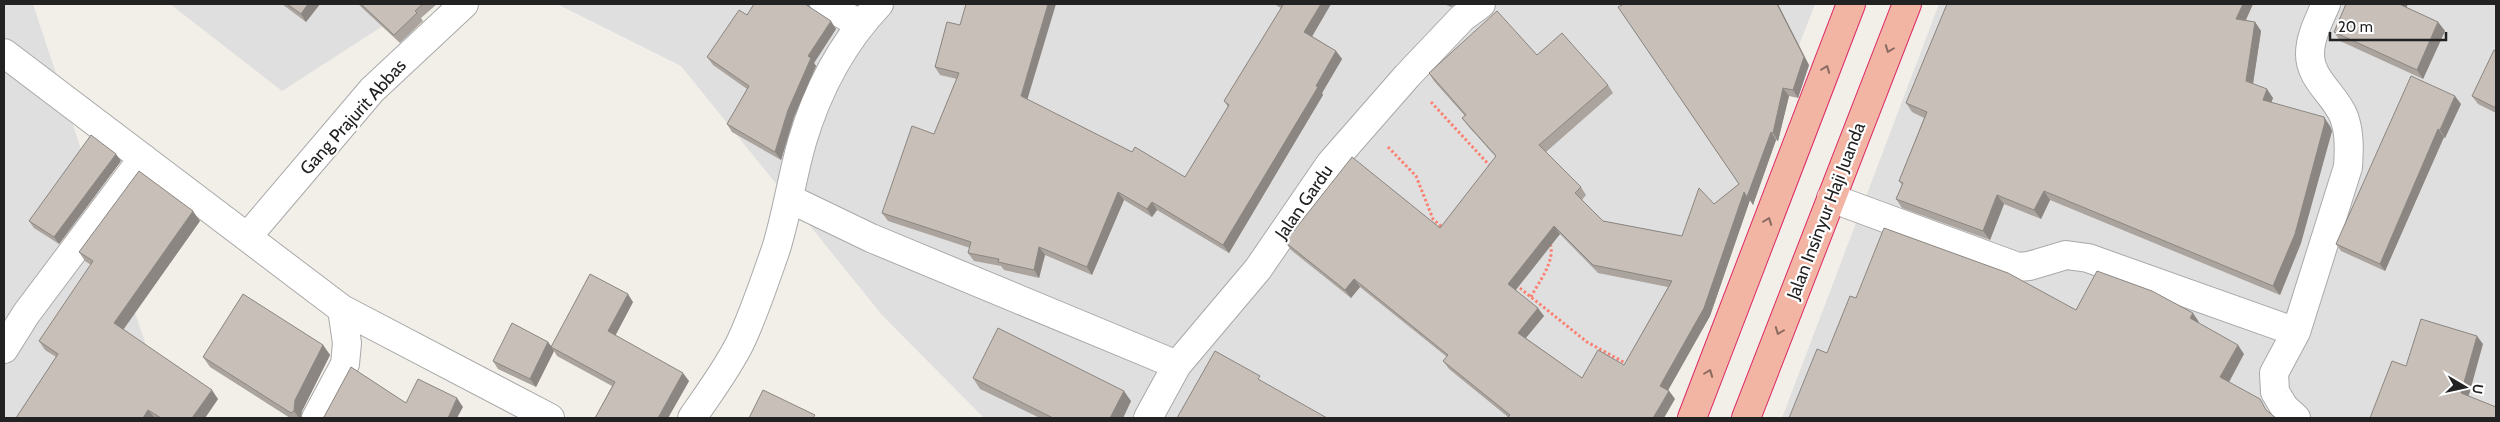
<svg xmlns="http://www.w3.org/2000/svg" width="2500" height="422" font-family="Cabin,sans-serif">
<rect width="100%" height="100%" fill="#f2efe9"/>
<path fill="#e0dfdf" d="M4 4H33L170 418H4Z
M170 4H417L282 91Z
M557 4H1815L1655 418H984L882 315 681 66Z
M1939 4H2496V418H1782Z"/>
<g fill="none" stroke-linecap="round" stroke-linejoin="round">
<defs>
<path id="minor" d="M824 4 860 24
M4 53 342 309 550 418
M1831 198 2018 267 2029 266 2066 255 2088 258 2296 332
M790 199 871 238 1177 365
M248 236 372 90 464 4
M4 349 26 314 143 158
M316 418 345 364 347 343 342 309
M692 418C709 393 728 368 741 341 755 311 765 280 776 249 787 213 792 177 802 142 817 91 843 42 879 4
M1148 418 1177 365 1258 269 1330 164 1407 76 1462 18 1481 4
M2296 418 2284 407 2275 392 2274 373 2296 332 2348 167C2349 150 2350 134 2344 117 2335 94 2310 80 2310 54 2310 37 2319 20 2326 4"/>
<path id="trunk" d="M1692 418 1851 4
M1746 418 1907 4"/>
</defs>
<use href="#minor" stroke="#a9a9a9" stroke-width="30"/>
<use href="#trunk" stroke="#dc2a67" stroke-width="30"/>
<path stroke="#fa8072" stroke-width="3" stroke-dasharray="2.5 2.5" stroke-linecap="butt" d="M1431 102 1491 167
M1388 147 1416 176 1433 219 1444 229
M1516 285 1587 342 1627 364
M1531 297C1539 281 1556 261 1550 243"/>
<use href="#minor" stroke="#fff" stroke-width="28"/>
<use href="#trunk" stroke="#f2b4a3" stroke-width="28"/>
</g>
<path fill="#aba49e" fill-rule="evenodd" d="M282 4H320L306 22Z
M358 4H437L421 18 423 21 400 43Z
M754 4H809V7L836 29 814 63 816 66 794 117 781 160 732 132 727 124 747 89 713 65 707 57 747 15Z
M1274 4H1331L1312 36 1336 51 1342 59 1322 93 1323 95 1229 253 1157 210 1152 217 1124 200 1092 275 1045 255 1039 278 1004 270 1001 266 974 261 968 253 970 248 888 221 882 213 934 134 957 79 940 75 935 67 947 22 1028 100 1132 152 1185 177 1228 107 1224 101 1281 8Z
M1444 4H1455L1451 7Z
M1947 4H2253L2246 20 2255 22 2261 31 2253 84 2273 98 2271 102 2330 126 2332 131 2301 243 2280 295 2050 200 2041 219 2004 204 1990 240 1902 208 1896 199 1902 185 1899 181 1924 118 1912 112 1906 103Z
M2346 4H2408L2406 7 2438 22 2445 31 2423 79 2340 41 2334 32Z
M1618 7 1809 65 1798 98 1789 96 1778 141 1776 140 1753 205 1750 200 1710 316 1668 390 1669 391 1675 399 1508 417 1449 369 1443 361 1447 357 1360 287 1351 298 1291 250 1285 242 1440 228 1496 157 1468 126 1462 118 1465 116 1434 81 1429 73 1537 55 1608 85 1613 93 1546 152 1581 187 1586 195 1582 200 1603 221 1682 236 1714 204 1739 184ZM1560 234 1598 273 1668 287 1624 365 1582 378 1526 338 1544 316 1516 290Z
M2496 51V113L2478 104 2472 96Z
M2461 104 2445 138 2444 137 2385 271 2341 251 2336 244Z
M121 161 59 244 34 228 29 221Z
M200 221 123 329 218 399 205 418H16L56 357 45 350 39 341 91 265 85 261 79 252Z
M633 302 615 336 689 381 668 418H595L612 386 557 356 554 351 536 387 498 369 493 361 548 342 551 346Z
M323 345 330 355 302 411 301 418H290L210 367 203 357Z
M973 378 1131 401 1123 418H1040L980 389Z"/>
<path fill="#8b8681" d="M308 4H320L306 22 301 14Z
M1048 4H1056L1026 104 1021 96Z
M1321 4H1331L1310 40 1304 32Z
M1777 4H1778L1809 65 1798 98 1793 90Z
M2243 4H2253L2242 28 2236 19Z
M2398 4H2408L2404 12Z
M831 21 836 29 814 63 816 66 794 117 781 160 775 152 788 110 808 56Z
M2255 22 2261 31 2252 90 2246 81Z
M2438 22 2445 31 2423 79 2417 70Z
M1336 51 1342 59 1322 93 1323 95 1229 253 1223 245Z
M1783 88 1789 96 1778 141 1773 133Z
M2267 89 2273 98 2269 109 2263 100Z
M2455 96 2461 104 2445 138 2440 130Z
M2324 117 2330 126 2332 131 2301 243 2280 295 2273 286Z
M2438 129 2444 137 2385 271 2380 264Z
M1771 132 1776 140 1753 205 1750 200 1710 316 1666 394 1660 386Z
M116 154 121 161 59 244 54 237Z
M2044 191 2050 200 2041 219 2034 210Z
M1118 192 1124 200 1092 275 1087 267Z
M1997 195 2004 204 1990 240 1983 231Z
M1152 202 1157 210 1152 217 1147 209Z
M193 211 200 221 121 333 114 323Z
M1554 226 1560 234 1514 292 1508 284Z
M1039 247 1045 255 1039 278 1034 270Z
M1354 279 1360 287 1351 298 1345 290Z
M628 294 633 302 613 340 608 331Z
M1538 308 1544 316 1524 340 1518 333Z
M2193 313 2199 322 2196 327 2190 318Z
M2477 336 2483 344 2467 402 2461 393Z
M548 342 553 349 551 347 554 351 536 387 530 379Z
M323 345 330 355 302 411 301 418H299L294 411 295 400Z
M2238 345 2244 354 2227 386 2220 377Z
M683 373 689 381 668 418H658Z
M212 390 218 399 205 418H192Z
M1124 391 1131 401 1123 418H1110Z
M1669 391 1675 399 1664 418H1653Z
M457 398 463 407 457 418H448Z
M148 410 155 418H143Z"/>
<path fill="#c7bfb8" stroke="#8b8681" fill-rule="evenodd" d="M287 4H308L301 14Z
M361 4H423L415 11 417 13 394 35Z
M754 4H805L831 21 808 56 811 58 788 110 775 152 727 124 749 86 707 57 739 10 747 15Z
M966 4H1048L1021 96 1132 152 1135 147 1185 177 1229 105 1224 101 1283 5 1282 4H1321L1304 32 1336 51 1316 86 1318 87 1223 245 1152 202 1147 209 1118 192 1087 267 1039 247 1034 270 998 262 999 259 968 253 971 242 882 213 912 126 934 134 959 73 935 67 947 22 960 25Z
M1624 4H1777L1804 57 1793 90 1783 88 1773 133 1771 132 1747 197 1744 192 1704 308 1660 386 1669 391 1653 418H1507L1510 415 1443 361 1448 355 1354 279 1345 290 1285 242 1352 157 1440 228 1496 156 1462 118 1466 115 1429 73 1497 11 1537 55 1562 33 1608 85 1539 145 1581 187 1575 193 1603 221 1682 236 1699 188 1714 204 1739 184 1618 7ZM1554 226 1593 265 1672 281 1624 365 1598 350 1582 378 1518 333 1538 308 1508 284Z
M1947 4H2243L2236 19 2255 22 2246 81 2267 89 2263 100 2324 117 2325 122 2295 234 2273 286 2044 191 2034 210 1997 195 1983 231 1896 199 1903 183 1899 181 1927 112 1906 103Z
M2346 4H2399L2438 22 2417 70 2334 32Z
M2494 50 2496 51V108L2472 96Z
M2411 76 2455 96 2440 130 2438 129 2380 264 2336 244Z
M91 135 116 154 54 237 29 221Z
M139 171 193 211 114 323 212 390 192 418H161L148 410 143 418H16L58 354 39 341 93 261 79 252Z
M1884 228 2008 273 2076 310 2097 271 2152 291 2193 313 2190 318 2238 345 2220 377 2260 399 2266 410 2276 418H1789L1817 349 1827 353 1850 296 1856 298Z
M590 274 628 294 608 331 683 373 658 418H595L615 382 551 347Z
M243 294 323 345 295 400 294 411 291 413 203 357Z
M2421 319 2477 336 2461 393 2496 407V418H2370L2392 361 2406 366Z
M512 323 548 342 530 379 493 361Z
M998 328 1124 391 1110 418H1053L973 378Z
M1215 351 1260 376 1258 379 1327 418H1177Z
M351 367 406 403 418 379 457 398 448 418H322L324 417Z
M763 390 815 415 813 418H749Z"/>
<defs><path id="oneway-chevron" d="M-2-3.5L2.5 0L-2 3.5" fill="none" stroke-width="1.6" stroke-linecap="round" stroke-linejoin="round" transform="scale(1.25)"/></defs>
<g stroke="#8a6b62">
<use href="#oneway-chevron" transform="translate(1889 49) rotate(111)"/>
<use href="#oneway-chevron" transform="translate(1826 69) rotate(-69)"/>
<use href="#oneway-chevron" transform="translate(1768 221) rotate(-69)"/>
<use href="#oneway-chevron" transform="translate(1779 331) rotate(111)"/>
<use href="#oneway-chevron" transform="translate(1709 373) rotate(-69)"/>
</g>
<g text-anchor="middle" stroke-width="4.5" stroke-linejoin="round" paint-order="stroke">
<g font-size="18" fill="#222" stroke="#fff">
<text transform="translate(353 117) rotate(-48)" y="6">Gang Prajurit Abbas</text>
<text transform="translate(1304 202) rotate(-55)" y="6">Jalan Gardu</text>
<text transform="translate(1826 211) rotate(-69)" y="6">Jalan Insinyur Haji Juanda</text>
</g>
</g>
<rect width="2500" height="422" fill="none" stroke="#222222" stroke-width="10"/>
<g transform="translate(2465 387) rotate(99)" stroke="#ffffff" stroke-width="4" paint-order="stroke">
<path d="M0-4L9 19L0 12L-9 19Z" fill="#222222"/>
<text y="-8" font-size="14" font-weight="bold" text-anchor="middle" fill="#222222">U</text>
</g>
<path d="M2330 32v8h116v-8" fill="none" stroke="#222222" stroke-width="2.5"/>
<text x="2338" y="32" font-size="15" fill="#222222" stroke="#ffffff" stroke-width="4" paint-order="stroke">20 m</text>
</svg>
